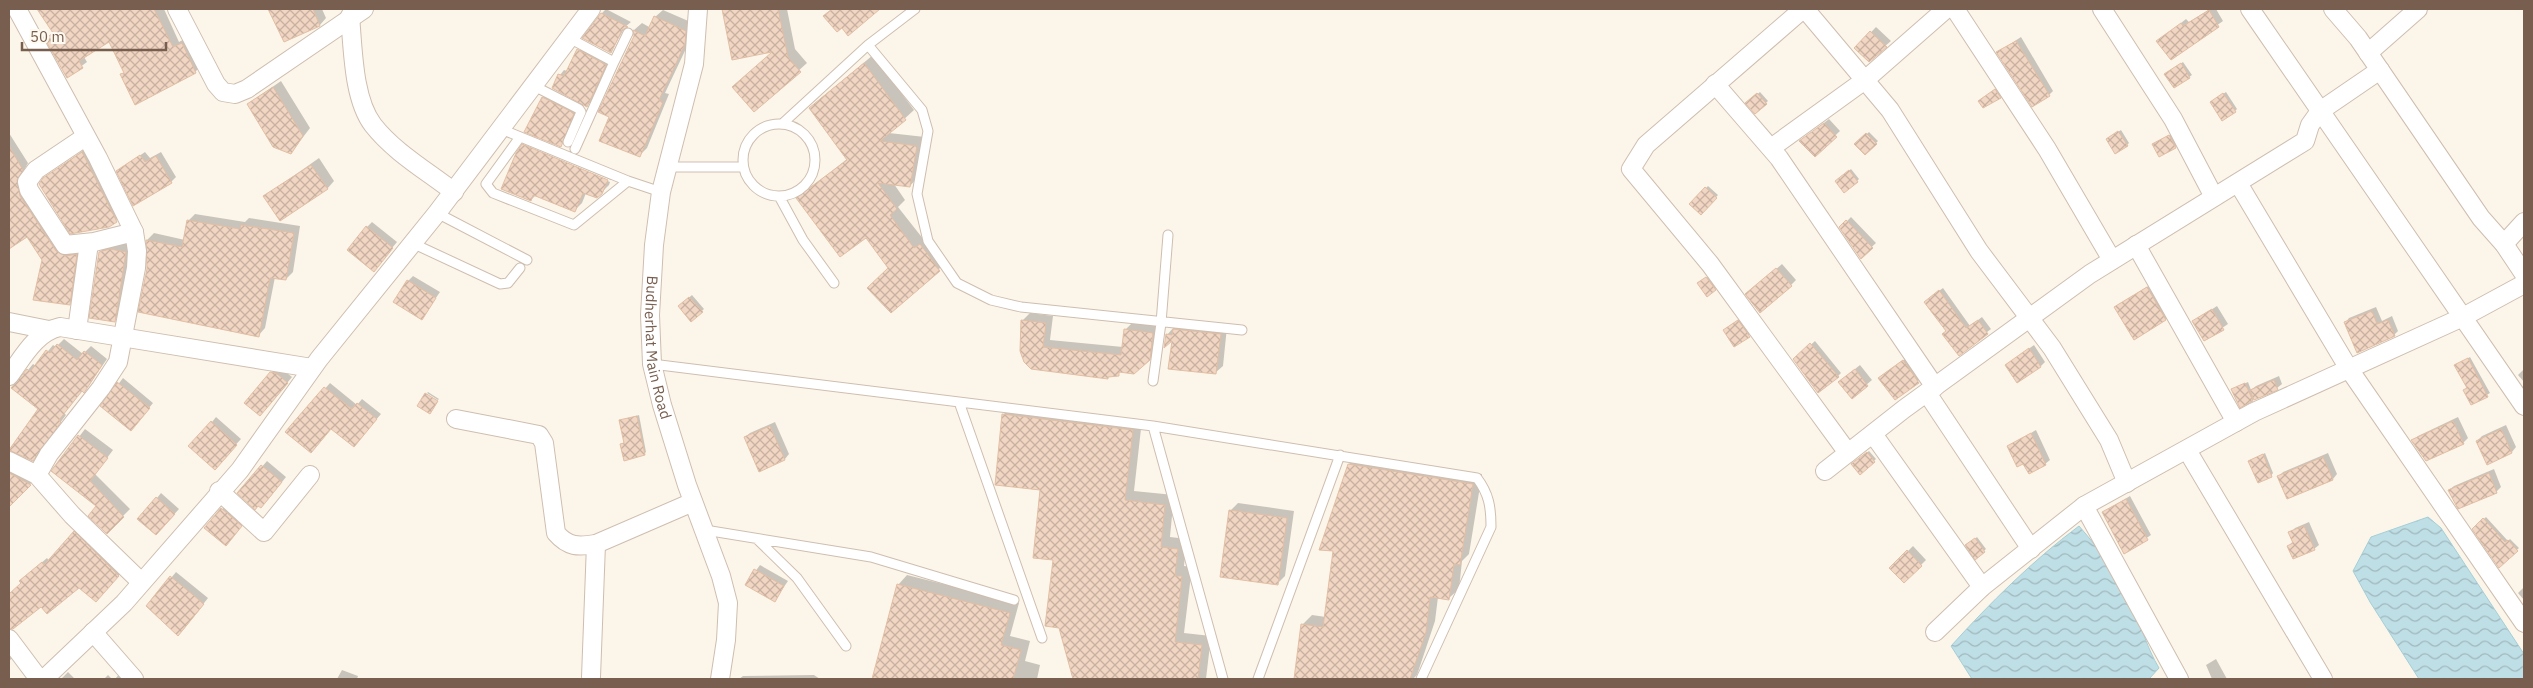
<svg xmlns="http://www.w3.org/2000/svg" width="2533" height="688" font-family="'IBM Plex Sans',sans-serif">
<defs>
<pattern id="water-waves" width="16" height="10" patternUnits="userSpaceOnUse" patternTransform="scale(1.25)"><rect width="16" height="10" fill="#bfdfe6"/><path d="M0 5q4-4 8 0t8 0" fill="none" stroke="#a0b8bd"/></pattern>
<pattern id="building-cross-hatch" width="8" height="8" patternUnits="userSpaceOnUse" patternTransform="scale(1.25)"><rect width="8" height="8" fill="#f1d6c3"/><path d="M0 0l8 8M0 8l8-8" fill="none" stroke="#c8b1a1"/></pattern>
</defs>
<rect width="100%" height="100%" fill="#fcf6ea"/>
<path fill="url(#water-waves)" stroke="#a5ced7" d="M2428 517 2441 528 2524 654V679H2419L2370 602 2353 571 2371 537Z
M2079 526C2100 550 2120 577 2133 607 2142 628 2147 648 2159 668L2149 679H1972L1951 646C1990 603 2032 561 2079 526Z"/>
<path fill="#0003" d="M38 9H88L108 39 84 57 87 62 68 76 47 39 54 32Z
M110 9H164L179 42 188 37 201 66 195 72 136 65Z
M270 9H322L326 18 320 25 285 41Z
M606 9 631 22 625 27 611 52 601 14Z
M723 9H787L795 49 807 63 754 111 775 50 733 59Z
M2210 9H2216L2223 21 2171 58 2158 41 2186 19 2189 22Z
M663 10 693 23 692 36 665 93 669 94 647 148 639 156 610 117 635 36 634 30 642 23 651 28 655 17Z
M1876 27 1891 41 1869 60 1856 48Z
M2021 37 2053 91 2049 95 1998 52Z
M583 45 610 60 592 101 587 105 560 75 564 70 567 71Z
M873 55 914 110 889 133 925 137 918 177 910 186 894 184 905 200 898 207 924 240 929 236 948 261 891 311 890 268 866 236 798 198 847 159 819 100Z
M2183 62 2192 75 2174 87 2168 72Z
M281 81 310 128 291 153 248 104Z
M1997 88 2002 95 2000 97 1982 99Z
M1760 92 1768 101 1755 113 1747 103Z
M2226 92 2237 109 2235 111 2211 102Z
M548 93 578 108 565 140 560 145 543 98Z
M1829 119 1840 131 1815 155 1801 141Z
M2121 130 2129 143 2127 145 2107 139Z
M1869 132 1878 141 1865 154 1856 144Z
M9 133 28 163 22 174 25 190 82 249 75 298 69 304 28 235 9 248Z
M2171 134 2177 145 2175 147 2155 143Z
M531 138 614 172 611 180 525 144Z
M89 146 124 214 108 226 44 179Z
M523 146 610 182 609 185 601 193H586L582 203 574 211 536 195 531 200Z
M145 152 150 158 161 152 176 177 171 182 117 171Z
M319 158 334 181 327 189 265 196Z
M1851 169 1859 179 1857 181 1839 179Z
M1708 186 1718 195 1701 213 1690 204Z
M195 214 245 222 249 218 300 226 293 272 286 279 275 277 265 328 258 336 148 269 147 240 154 233 185 240 188 221Z
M1851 217 1876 243 1861 257 1845 223Z
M372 222 397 242 378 265 367 227Z
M119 242 133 244 122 313 114 320 100 252 107 245Z
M1782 264 1796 280 1791 285 1752 290Z
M413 276 440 292 422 318 408 281Z
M1709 276 1717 287 1715 289 1701 282Z
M2153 283 2170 314 2166 319 2115 307Z
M1943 288 1970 326 1982 317 1991 329 1959 354 1929 298Z
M692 295 704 309 692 320 679 306Z
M2217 306 2228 324 2205 340 2194 321Z
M2376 307 2382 321 2392 316 2398 331 2394 335 2345 323 2349 318Z
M1030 313 1053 316 1050 340 1123 347 1125 330 1132 323 1160 326 1157 352 1149 359 1107 378 1025 361 1022 321Z
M1743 316 1754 331 1735 345 1724 331Z
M1174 327H1227L1223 366 1215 373 1167 335Z
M64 339 83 354 91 346 107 359 89 385 82 390 64 413 66 415 32 460 40 409 28 370 33 364 36 366 53 345 56 347Z
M1815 341 1841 373 1838 376 1794 360Z
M2034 345 2045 362 2041 366 2006 365Z
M1909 356 1923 377 1896 398 1885 373Z
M2470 357 2490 393 2471 404 2464 390 2468 387 2456 365Z
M1860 365 1872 380 1852 397 1845 377Z
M276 368 282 369 292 377 265 410 271 373Z
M2524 369V382L2518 375Z
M2279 376 2282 384 2277 388 2252 400 2235 388 2248 382 2251 390 2256 386Z
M123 378 153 403 136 424 102 406Z
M330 383 357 405 362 399 381 414 358 441 331 428 287 432Z
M428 392 439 399 438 400 427 393Z
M1013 404 1142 420 1134 491 1174 495 1170 537 1187 539 1184 566 1192 567 1184 633 1211 636 1206 679H1074L1060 627 1054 558 1042 488 1004 414Z
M639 415 646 452 644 454 621 444 625 442 620 421Z
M216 417 241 439 219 463 212 422Z
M2458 417 2468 438 2463 443 2413 440 2418 436Z
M775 422 789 454 785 459 760 470 745 437 750 433Z
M2506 425 2516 447 2512 452 2477 441 2482 436Z
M85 429 113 450 95 474 130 509 107 532 98 506 53 471Z
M2036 430 2050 460 2045 464 2023 462 2008 446Z
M1869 451 1876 459 1861 473 1855 462Z
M2265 453 2273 473 2271 476 2250 461Z
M2328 453 2337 474 2333 479 2287 497 2278 477 2283 472Z
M1359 455 1482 474 1469 554 1462 561 1459 589 1449 598 1438 597 1435 621 1417 675 1413 679H1296L1302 625 1312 615 1326 617 1349 464Z
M267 461 286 477 266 502 239 493Z
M9 462 36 478 9 506Z
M2494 469 2501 487 2496 492 2449 490 2454 486Z
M161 493 179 509 161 529 157 498Z
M2130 496 2151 535 2124 553 2103 512Z
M1238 503 1294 511 1285 576 1277 584 1230 511Z
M227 504 246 521 230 539 205 528Z
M2486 517 2508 541 2510 539 2519 548 2499 566 2473 529Z
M2309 522 2319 545 2314 549 2289 546 2293 541 2290 533 2295 528Z
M79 528 123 570 101 596 79 586 41 605 14 627 9 621V595L23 583 26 576 47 558 49 561Z
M1977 537 1986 549 1976 558 1969 544Z
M1913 546 1926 560 1904 582 1891 568Z
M760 565 788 581 775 600 746 584Z
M176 572 208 598 183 630 148 606Z
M907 575 1019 603 1010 636 1030 641 1025 661 1040 665 1037 679H873L898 585Z
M2524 587V600L2518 593Z
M9 644 16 655 9 661Z
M2216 659 2227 679H2212L2206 665Z
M342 670 358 676 357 679H337Z
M122 671 131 679H115Z
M68 672 75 679H61Z
M108 675 112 679H104Z
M814 675 820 679H739L743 676Z"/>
<path fill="url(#building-cross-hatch)" stroke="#e3bea4" d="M37 9H154L173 47 182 43 196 73 135 105 120 74 124 73 109 42 79 61 83 68 67 78 45 39 53 33Z
M268 9H313L320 26 284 42Z
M722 9H778L788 57 801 72 754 112 732 87 772 52 732 60Z
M832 9H880L848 36 842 28 837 32 823 16Z
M2209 10 2219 27 2171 60 2156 41 2181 23 2183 26Z
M601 13 628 27 622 30 611 53 582 38Z
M654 16 686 31 685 44 659 100 663 102 640 157 599 141 609 117 598 112 634 36 633 30 645 36Z
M1870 31 1887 47 1869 62 1854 48Z
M2016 41 2050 96 2032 107 1996 52Z
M577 49 606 65 587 107 552 88 558 74 564 76Z
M864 63 906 120 880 141 917 146 910 187 878 183 897 209 890 215 914 248 920 244 940 271 891 313 867 288 888 268 866 238 840 257 796 198 847 160 809 108Z
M2181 63 2190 78 2174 88 2164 74Z
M273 87 303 136 291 154 273 147 247 104Z
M1995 89 2001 98 1983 108 1978 101Z
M1757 93 1767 104 1755 114 1745 103Z
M2223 93 2236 112 2222 121 2210 102Z
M542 97 574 113 561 147 524 132Z
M1824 123 1837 137 1815 157 1799 141Z
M2118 131 2128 146 2115 154 2106 139Z
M1866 133 1877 144 1865 155 1854 144Z
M2169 135 2176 148 2159 157 2152 144Z
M522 144 608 180 602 194 597 198 583 193 575 212 533 195 531 201 501 189 516 153Z
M9 146 23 170 17 180 20 196 56 251 66 256 77 254 70 305 33 300 42 260 27 237 9 249Z
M82 152 117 222 109 227 70 234 39 184 43 178Z
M140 155 145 162 156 156 172 183 133 206 116 171Z
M311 165 328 189 280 221 263 196Z
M1849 170 1858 182 1844 193 1835 181Z
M1705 187 1717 198 1701 215 1689 204Z
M187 220 240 229 241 225 294 233 286 280 270 278 259 337 138 312 147 269 146 240 182 247Z
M1846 220 1873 248 1861 259 1839 227Z
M366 226 393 248 374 272 347 250Z
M110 249 126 252 115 322 89 318 99 252Z
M1776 268 1792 286 1760 313 1745 294Z
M1706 277 1716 290 1707 297 1697 283Z
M407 280 436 298 422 320 393 302Z
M2147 287 2166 320 2134 340 2114 307Z
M1939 290 1966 328 1978 320 1988 334 1959 356 1942 334 1946 331 1924 302Z
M689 297 703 312 691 322 678 306Z
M2212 309 2224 330 2204 341 2192 321Z
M2372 311 2377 324 2388 320 2395 336 2357 353 2344 322Z
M1021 320 1046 323 1043 347 1121 355 1124 329 1153 333 1150 360 1134 374 1119 372V376L1108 377V379L1031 369 1024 362 1020 351Z
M1738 320 1750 337 1734 347 1723 330Z
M1173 329 1221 334 1216 374 1168 369 1172 341 1164 348 1166 334 1172 335Z
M1810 343 1839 377 1818 393 1793 359Z
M57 344 77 360 84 351 102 365 84 393 82 391 59 420 61 422 33 461 9 450 38 409 11 388 27 369 30 372 46 350 50 353Z
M2029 348 2041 367 2017 383 2005 365Z
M2468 358 2488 397 2471 405 2463 390 2467 388 2454 365Z
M1903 360 1919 383 1895 400 1878 378Z
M1855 369 1868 386 1852 399 1838 382Z
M270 372 276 373 288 383 260 416 244 403Z
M2274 380 2278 390 2254 400 2250 390Z
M117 382 150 408 131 431 100 406Z
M2245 383 2253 401 2240 408 2231 389Z
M324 387 352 409 357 403 377 419 354 447 331 429 311 453 285 432Z
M425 393 438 401 430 414 417 406Z
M1002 414 1133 430 1125 500 1165 505 1161 547 1178 549 1175 576H1182L1175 642 1202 645 1198 679H1073L1059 628 1045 626 1053 560 1033 558 1040 490 995 485Z
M637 416 645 455 624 461 620 444 624 443 619 420Z
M211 421 237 445 215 470 188 446Z
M2453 421 2464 444 2426 461 2411 440Z
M770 426 785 460 759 472 744 437Z
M2501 429 2512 453 2487 465 2476 441Z
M2031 433 2046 465 2029 474 2023 464 2017 467 2007 446Z
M78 435 108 458 90 481 124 517 107 534 88 516 96 506 51 471Z
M1867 452 1875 462 1860 475 1851 464Z
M2263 454 2272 477 2258 483 2248 461Z
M2323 457 2333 480 2287 499 2277 476Z
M1348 464 1473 484 1460 565 1454 564 1449 600 1430 597 1426 632 1410 679H1294L1301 624 1323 627 1333 551 1319 550Z
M261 465 282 482 261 508 258 506 255 510 237 493Z
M9 473 31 485 9 507Z
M2489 473 2497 493 2458 509 2448 490Z
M156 497 175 514 156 535 137 519Z
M2126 499 2148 540 2124 554 2102 512Z
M221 508 242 526 226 546 204 528Z
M1229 510 1287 518 1278 585 1220 577Z
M2483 518 2505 542 2508 540 2518 551 2499 568 2472 529Z
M2304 526 2315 550 2293 559 2287 546 2293 543 2288 532Z
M74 531 119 576 96 602 79 588 47 614 41 607 13 629H9V594L21 583 19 581 42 562 44 565Z
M1975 538 1985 552 1975 560 1965 545Z
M1907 550 1922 566 1904 583 1889 568Z
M754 569 784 586 775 602 745 585Z
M170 576 204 604 178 636 146 606Z
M897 584 1010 613 1001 645 1021 650 1013 679H872Z"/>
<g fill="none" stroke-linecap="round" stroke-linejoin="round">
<defs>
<path id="lane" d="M569 38 614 62 575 149
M868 45 922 110 928 131 917 194 928 241 957 283 991 300 1021 307 1242 330
M614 62 628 33
M534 86 579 109 581 112 568 142
M782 124 868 45 915 9
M743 160a36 36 0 1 1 72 0a36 36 0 1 1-72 0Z
M501 129 628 181 661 192
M520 137 486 184 493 193 574 225 628 181
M668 167H743
M779 196 803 240 834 283
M437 213 527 260
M412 243 500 284 508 283 520 268
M652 364 1153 426 1477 478C1489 494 1491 507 1491 527L1421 679
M1153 381 1161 323 1168 235
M959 402 1042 638
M1153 426 1223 679
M705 530 871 557 1014 600
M757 539 797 578 846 646
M1258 679 1340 455"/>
<g id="street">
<path d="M17 9 98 158 134 232 137 251 136 268 118 362 101 388 49 454 37 475"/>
<path d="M177 9 216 84 223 92 235 94 247 89 364 9"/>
<path id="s1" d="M698 9 694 64 661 192 654 245 650 315 652 364 662 405 687 485 721 576 728 603 726 640 720 679"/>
<path d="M1803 9 1646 145 1631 169 1710 264 1848 453"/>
<path d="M1805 9 1890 110 1979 251 2052 348 2109 440 2127 483"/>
<path d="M1955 9 2047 149 2112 260"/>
<path d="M2102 9 2173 119 2214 197"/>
<path d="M2250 9 2524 406"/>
<path d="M2333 9 2358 38 2481 218 2504 244 2524 274"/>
<path d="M350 16C353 48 353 99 373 125 394 152 427 171 454 192"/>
<path d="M2368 53 2418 9"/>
<path d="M1715 84 1779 158 1935 387"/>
<path d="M85 137 36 170 27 182 29 190 65 245 94 242 134 232"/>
<path d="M1771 148 1865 80 1946 9"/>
<path d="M2238 183 2349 369 2524 623"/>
<path d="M2504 244 2524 222"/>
<path d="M2136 245 2236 422"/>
<path d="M9 322 49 330"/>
<path d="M77 330 89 243"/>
<path d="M9 376C23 357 36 332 60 327L312 368"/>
<path d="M1927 393 2031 549"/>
<path d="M456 419 539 435 544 443 556 533C568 547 578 547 596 544L693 502"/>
<path d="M1873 434 1982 587"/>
<path d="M2187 450 2323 679"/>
<path d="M9 461 37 475 72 515 140 581"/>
<path d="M1825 471 1904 409 2090 274 2305 141 2310 125 2320 111 2380 70"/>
<path d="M219 491 264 532 310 475"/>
<path d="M2084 506 2179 679"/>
<path d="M93 632 134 679"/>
<path d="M1935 632 1982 587 2084 506 2254 412 2463 317 2524 284"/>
<path d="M9 639 39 679"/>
<path d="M591 677 596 544"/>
<path d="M44 679 124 603 240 470 319 359 437 213 591 9"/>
</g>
</defs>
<use href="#lane" stroke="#cebeb0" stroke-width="11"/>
<use href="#street" stroke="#cebeb0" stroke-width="20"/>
<use href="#lane" stroke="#fff" stroke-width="9"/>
<use href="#street" stroke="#fff" stroke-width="18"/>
</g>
<g text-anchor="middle" stroke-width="4.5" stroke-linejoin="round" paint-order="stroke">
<g font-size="15" fill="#775e4e" stroke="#fefaf1">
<text dy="5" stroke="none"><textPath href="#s1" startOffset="344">Budherhat Main Road</textPath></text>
</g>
</g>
<rect width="2533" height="688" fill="none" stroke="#775e4e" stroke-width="20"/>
<path d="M22 42v8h144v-8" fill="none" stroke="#775e4e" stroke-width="2.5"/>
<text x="30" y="42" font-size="15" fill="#775e4e" stroke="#fefaf1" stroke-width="4" paint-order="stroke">50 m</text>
</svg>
